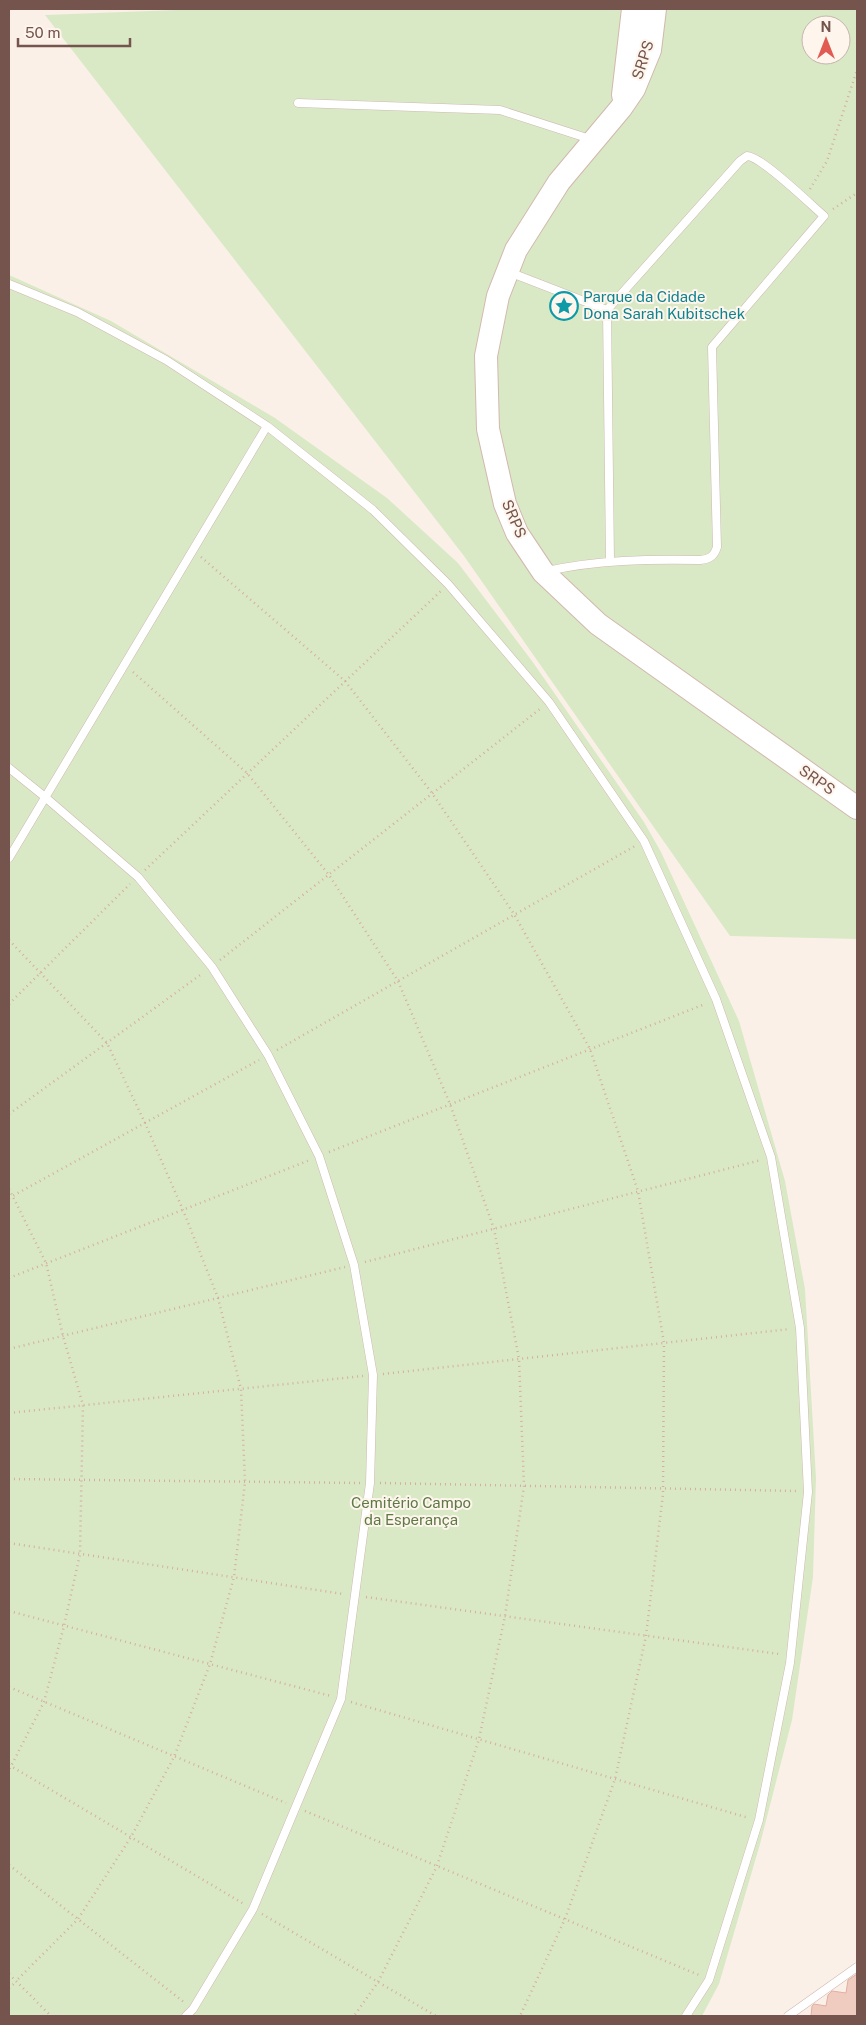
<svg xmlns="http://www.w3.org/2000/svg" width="866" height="2025" font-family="'Public Sans',sans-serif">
<rect width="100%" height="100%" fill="#fbf0e7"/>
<path fill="#d9e9c6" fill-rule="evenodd" d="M202 9H857V939L730 936 464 556 45 15ZM811 25H841V55H811Z
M9 275 111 321 275 418 387 498 458 563 532 661 644 822 661 852 739 1021 785 1181 805 1289 816 1478 813 1577 792 1720 760 1844 719 1984 702 2016H9Z"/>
<path fill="#f0cbc0" stroke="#e2afa1" d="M857 1974V2016H811L812 2006 814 2004 826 2006 828 1995 832 1991 846 1993 848 1980Z"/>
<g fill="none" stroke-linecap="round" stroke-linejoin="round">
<defs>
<path id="lane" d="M298 103 500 110 590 139
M509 272 607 310
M9 284 77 312 166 360 267 426 373 510 448 584 549 702 644 841 716 999 771 1157 800 1328 808 1492 790 1663 759 1820 709 1980 686 2016
M547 571C597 560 648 559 700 560 709 559 714 557 717 547L712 347 824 216C810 204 761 156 747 156L740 161 607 310 610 561
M9 768 45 797 138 877 212 967 268 1055 319 1156 354 1265 373 1375 370 1483 341 1699 253 1909 193 2009 186 2016
M9 858 267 426
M788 2016 857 1967"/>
<path id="secondary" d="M655 9 650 50 634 89 621 108 559 182 516 250 498 296 486 356 488 429 505 504 517 533 543 572 598 624 857 808
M623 95 633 9"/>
</defs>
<use href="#lane" stroke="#cfb9b0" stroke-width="9"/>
<use href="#secondary" stroke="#d2b8ae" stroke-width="24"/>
<path stroke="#d5aea3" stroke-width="2.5" stroke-dasharray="1 4" stroke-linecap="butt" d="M810 189 827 161 857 70
M833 209 857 193
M201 557 345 681 432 793 514 914 590 1049 638 1191 664 1343 663 1494 646 1636 615 1779 565 1919 520 2016
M133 672 247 773 329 875 398 981 450 1104 494 1229 519 1359 524 1486 505 1616 479 1739 437 1866 378 1982 354 2016
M145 870 441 591
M9 940 107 1043 145 1123 183 1210 218 1298 241 1389 245 1482 234 1577 210 1664 174 1757 131 1837 78 1919 16 1981
M220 960 540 709
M9 1004 130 884
M277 1050 635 846
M9 1114 203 973
M329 1152 705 1004
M9 1189 46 1263 63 1336 83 1405 80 1554 64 1626 44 1702 9 1770
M9 1198 259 1060
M365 1262 761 1160
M9 1278 310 1160
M9 1349 345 1267
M383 1374 790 1329
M9 1413 363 1376
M9 1479 360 1483
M380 1483 797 1491
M9 1543 343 1594
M366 1597 779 1654
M9 1611 331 1696
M9 1687 286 1803
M351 1702 749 1818
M9 1765 244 1904
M305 1811 699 1975
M9 1865 185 2003
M262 1914 436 2016
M9 1974 51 2016
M9 1988 16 1982"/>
<use href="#lane" stroke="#fff" stroke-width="8"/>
<use href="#secondary" stroke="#fff" stroke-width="22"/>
</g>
<defs>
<symbol id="sight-ring" viewBox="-11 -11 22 22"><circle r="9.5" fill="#fef5ed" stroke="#0f9aa8" stroke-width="1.5"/><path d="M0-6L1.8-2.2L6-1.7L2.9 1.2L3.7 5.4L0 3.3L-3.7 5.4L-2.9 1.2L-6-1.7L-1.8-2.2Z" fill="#0f9aa8"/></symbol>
</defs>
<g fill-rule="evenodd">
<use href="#sight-ring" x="548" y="290" width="32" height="32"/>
</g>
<g text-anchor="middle" stroke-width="4" stroke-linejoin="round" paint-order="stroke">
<g font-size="15" fill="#74544c" stroke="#fef5ed">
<text transform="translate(643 60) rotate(-72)" y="5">SRPS</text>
<text transform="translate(514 519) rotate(67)" y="5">SRPS</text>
<text transform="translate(817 780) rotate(35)" y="5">SRPS</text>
</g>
<g font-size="15" fill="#0d838f" stroke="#fef5ed" text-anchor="start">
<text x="583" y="302">Parque da Cidade<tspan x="583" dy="17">Dona Sarah Kubitschek</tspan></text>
</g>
<g font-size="15" fill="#5d7944" stroke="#fef5ed">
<text x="411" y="1508">Cemitério Campo<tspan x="411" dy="17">da Esperança</tspan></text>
</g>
</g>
<rect width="866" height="2025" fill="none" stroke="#74544c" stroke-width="20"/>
<g transform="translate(826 40)"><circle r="24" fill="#fef5ed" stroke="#c7b5ad"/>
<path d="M0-4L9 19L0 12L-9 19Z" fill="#e05b52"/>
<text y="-8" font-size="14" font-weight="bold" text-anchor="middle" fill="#74544c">N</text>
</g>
<path d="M18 38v8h112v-8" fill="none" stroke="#74544c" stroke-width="2.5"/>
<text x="25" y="38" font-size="15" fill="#74544c" stroke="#fef5ed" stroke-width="4" paint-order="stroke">50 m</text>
</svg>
